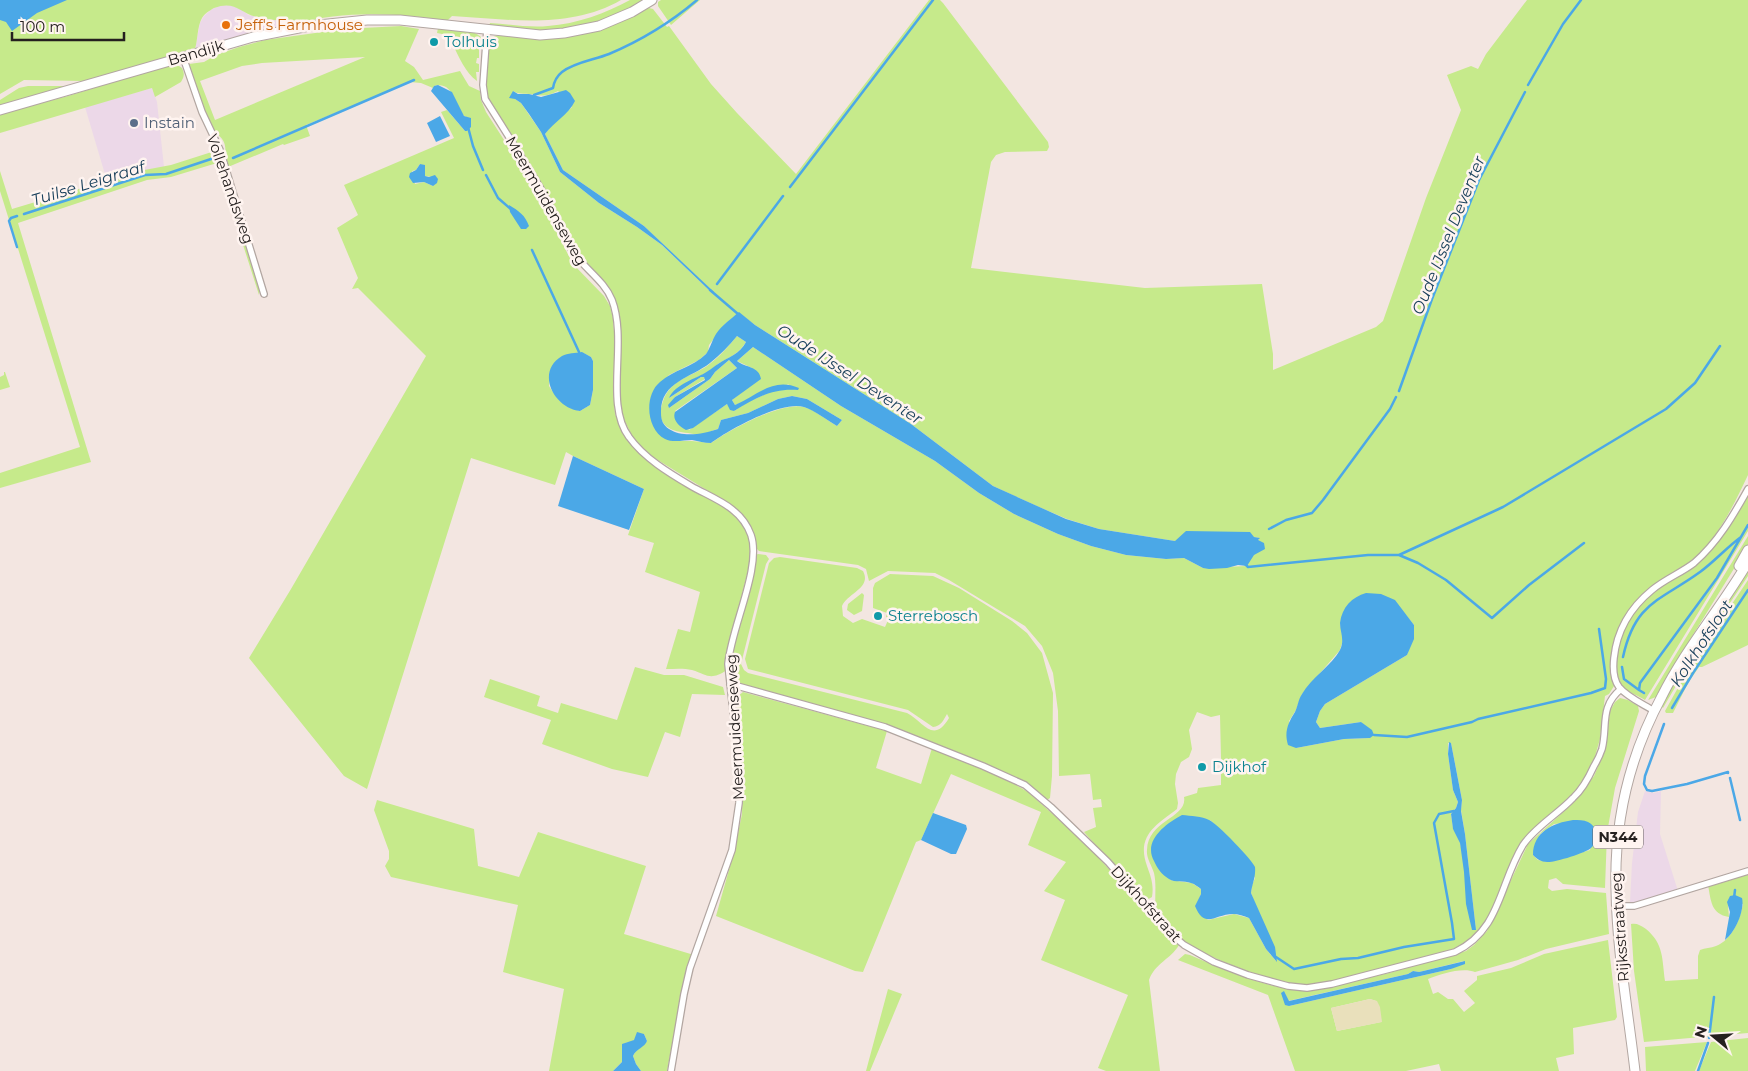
<svg xmlns="http://www.w3.org/2000/svg" width="1748" height="1071" font-family="Montserrat,sans-serif">
<rect width="100%" height="100%" fill="#f3e6e1"/>
<path fill="#ecd8e8" d="M224 4 236 6 242 9 248 15 270 20 296 22 298 24 253 32 195 49 200 23 204 16 212 9Z
M152 88 157 102 164 167 139 171 107 181 85 107Z
M1645 791 1654 793 1661 791 1660 834 1678 891 1641 902H1630L1632 863 1638 812Z"/>
<path fill="#c6ea8b" fill-rule="evenodd" d="M33 0H621C569 30 508 19 452 16L447 21C403 13 340 10 298 24L296 22C283 21 270 20 257 17 240 13 235 0 214 8 209 11 205 13 202 18 197 27 198 39 195 49L121 72 85 81 24 80 0 94V19Z
M630 0H643C618 15 581 32 552 32 531 32 510 28 489 26L490 23C509 24 530 28 548 26 577 24 606 13 630 0Z
M661 0H700L671 25 658 6V2Z
M929 0H940L943 3 1048 142 1049 147 1047 151 1005 152 996 155 991 162 971 268 1145 288 1262 284 1273 354V370L1376 327 1383 321 1426 198 1461 110 1447 75 1471 66 1478 69 1486 54 1527 0H1748V475C1734 505 1717 539 1692 562 1683 570 1670 574 1659 581 1624 605 1603 643 1614 686L1609 694 1605 696 1600 739 1592 767 1581 784 1569 798 1533 829 1487 921 1471 940 1454 949 1335 981 1311 985H1300L1263 977 1226 963 1193 948 1179 937 1156 911C1154 898 1157 886 1154 873 1152 866 1146 858 1147 850 1148 820 1188 818 1184 797L1197 793 1198 788 1221 785V768L1224 767 1221 758 1220 715 1211 717 1197 712 1189 730 1192 749 1189 757 1181 762 1176 774 1175 784 1178 803 1177 809C1156 825 1136 836 1147 866 1151 877 1154 885 1152 897L1145 901 1084 832 1096 827 1093 808 1102 807 1101 799 1093 800 1090 774 1059 776 1058 711 1053 673 1042 646 1025 626 949 580 935 573 888 571 869 581 866 569 858 565 759 551 755 547 753 535 731 505 656 459 644 450 632 436 621 413 619 395 621 345 617 309 611 295 581 260 574 249 487 99 485 82 489 40C498 30 521 38 534 38 550 37 580 34 595 30 614 26 632 17 649 8L653 9 667 27 669 26 711 84 737 113 796 174ZM513 91C519 95 523 93 529 94 543 96 545 97 558 91L572 107 551 126 545 134 563 170 644 226 713 292 712 293 662 245 637 227 599 203 560 172 541 132 521 103 515 99ZM739 313 755 325 911 424 993 486 1039 507 1067 519 1099 529 1175 541 1254 537 1259 538 1247 566 1203 568 1184 558 1166 559 1126 555 1091 546 1058 534 1014 514 979 493 935 461 841 406 753 347 737 361 752 368V384L732 400 735 405 789 384 784 389 770 392 746 403 734 411 727 404 689 430 675 411 737 368 729 360 715 372 710 379 669 408 675 397 705 379 704 377H701L669 398C680 383 694 380 709 371 712 369 715 366 718 364 729 357 739 354 746 342L737 336C728 347 718 358 707 366 690 377 670 380 663 401 655 424 668 431 688 433 693 434 698 435 703 434 708 433 713 430 718 429L721 420 748 413 778 399 792 396 807 399 842 420 837 426C828 421 813 409 804 407 782 401 730 430 711 443L692 441H672L650 402 669 375 699 360 708 352 709 345 725 324ZM1406 615 1414 625 1407 655 1325 704 1320 711 1316 722 1320 728 1361 722 1370 738 1344 739 1296 748 1289 721 1296 710 1302 694 1340 650 1343 640 1340 623ZM1448 743H1451L1462 800 1461 810 1465 834 1476 930 1460 842 1453 828 1451 814 1456 808 1458 802 1453 790 1448 754ZM1210 820 1236 845 1255 878 1252 885 1251 893 1276 961 1266 949 1249 918 1234 914 1208 920 1196 907 1201 894V889L1192 883 1170 880Z
M401 26 419 29 405 61 414 67 423 80 460 71 469 86 480 91 481 100 486 112 528 177 573 264 604 296 610 306 613 318 616 359 614 401 615 414 625 436 639 453 677 480 728 508 742 523 749 537 751 547 750 563 728 649 727 670C710 681 708 675 692 670 684 668 674 669 666 669L678 629 690 632 700 592 645 572 654 543 628 535 644 489 573 456 566 452 555 485 471 458 367 789 344 776 249 658 291 589 426 356 358 288 352 289 358 278 337 228 358 215 344 185 454 138 441 112 447 110 465 131 471 120C469 118 467 117 464 116 454 107 455 81 434 86L433 88 421 83 410 82 306 125 310 136 284 145 283 144 228 167C222 151 232 142 212 131L186 72 189 64 204 62 216 55 239 47 265 40 344 29ZM365 57 215 120 200 81 242 66 262 63ZM420 164 425 167 424 173 425 176 432 177 433 186 424 182 415 184 412 171 416 170ZM581 352 591 357 593 361V390L590 405 580 411C566 409 556 397 549 386 553 359 555 357 581 352Z
M438 28C450 29 473 28 482 38V42L437 33Z
M453 38 479 43V58H477L476 63 479 64V72H476L477 81C466 74 458 55 452 43Z
M172 64H176L182 68C185 74 184 77 181 82L155 97 152 88 0 133V114L68 96Z
M28 86H74L0 107V100L19 88Z
M218 150 260 288 259 295 217 163 171 177 147 180 18 223 91 462 0 488V473L80 447 0 191V171L12 209 139 171 171 165Z
M4 372H5L10 387 0 390V377L4 375Z
M1748 494V531L1645 700C1639 696 1630 693 1625 689 1608 674 1620 633 1630 617 1636 608 1643 600 1651 594 1667 581 1687 574 1702 559 1720 541 1738 517 1748 494Z
M1748 536V546L1670 672 1656 697 1648 700Z
M758 554 766 555 769 559 766 564 741 664 744 670 748 673 907 713C923 721 933 745 949 718L947 714C943 721 941 726 933 727L908 710 748 669 745 659 769 563 774 558 780 557 857 568 863 571C872 588 848 593 842 606L843 616 853 623 862 619 885 627 889 618 886 617 887 613 873 608V588L875 583 890 574 933 576 959 588 1012 621 1027 633 1042 653 1053 693 1052 776 1050 798 1047 800 1034 789 894 729 739 684 732 674 731 655 756 555Z
M1748 566V576L1687 667 1663 708 1661 706 1671 686Z
M1748 580V645L1702 667H1699L1688 683 1673 713H1666L1665 711 1689 668Z
M862 593 864 595 862 611 854 615 847 610 848 604Z
M635 667 664 675H684L723 687 725 695 692 694 680 737 665 732 648 777 612 769 542 744 551 720 484 697 490 679 540 696 537 706 558 713 561 703 617 720Z
M743 692 887 731 876 768 921 784 932 748 1011 782 1028 792 1084 842 1179 945C1171 959 1155 963 1149 980L1160 1071H1106L1098 1068 1128 995 1041 960 1065 900 1044 891 1066 862 1028 845 1041 812 951 774 921 840 916 842 863 972 855 971 716 916 734 852 742 814 743 778 736 701 737 697Z
M1620 698 1628 700 1638 706 1639 711 1615 788 1607 833 1605 888 1563 884 1556 878 1549 880 1548 888 1552 891 1567 889 1606 893 1609 934 1546 949 1518 960 1475 972C1462 967 1441 974 1428 979L1433 994 1438 992 1448 999H1453L1464 1012 1475 1003 1464 991 1477 980V976L1511 968 1544 954 1608 940 1617 1017 1615 1020 1573 1028 1574 1054 1556 1058 1559 1071H1441L1439 1064 1406 1071H1295L1268 995 1178 960 1185 954 1190 955C1228 971 1269 990 1311 991L1389 973 1466 951 1474 945 1487 931 1528 844 1571 805 1594 776 1605 750 1610 711 1615 702ZM1585 821 1595 828 1590 850 1549 862 1538 860 1533 855 1540 834 1554 824ZM1464 961 1451 969 1289 1006 1284 991 1288 1001 1408 974 1413 971 1419 972ZM1370 999 1376 1001 1381 1022 1337 1031 1331 1008Z
M377 800 474 829 478 866 519 877 538 832 646 866 624 934 694 955 679 1010 667 1071H641L636 1064 633 1056C636 1049 643 1047 647 1041L644 1034 631 1042 625 1043 622 1050V1062L613 1071H549L564 989 503 972 518 905 391 877 385 866 389 859V851L374 810Z
M1748 873V1033L1644 1042 1634 971 1631 924C1637 923 1640 925 1646 929 1664 944 1662 959 1665 981L1698 979V956L1700 950C1705 948 1711 948 1716 946 1732 940 1740 919 1743 904L1728 906 1729 917C1711 914 1711 901 1708 885Z
M888 989 902 994 870 1071H866Z
M1748 1038V1071H1699L1711 1042Z
M1707 1042 1695 1071H1646L1645 1047Z"/>
<path fill="#e9e0bb" d="M1370 999 1377 1001 1380 1007 1382 1022 1337 1031 1331 1008Z"/>
<path fill="#4ba8e7" d="M0 0H67L37 13 12 31 6 22 0 20Z
M438 85 452 92 464 116 471 118V127L467 131H465L431 91 434 86Z
M566 90 570 93 575 101C568 115 554 122 545 134L563 170 644 226 714 292 712 293 662 245 637 227 599 203 560 172 541 132 529 114 521 103 515 99 509 98 513 91 518 94H529L541 97Z
M440 116 450 136 436 142 427 123Z
M420 164 425 165V176L429 177 435 175 438 179 437 183 433 186 424 182 413 183 409 177 410 173 416 170Z
M509 205C519 211 525 215 529 226L526 229H521L510 212Z
M739 312 755 325 911 424 993 486 1066 519 1099 529 1175 541 1186 531 1250 532 1254 537 1260 538 1258 540 1264 543 1265 549 1254 555 1247 566 1238 565 1227 568 1209 569 1203 568 1184 558 1166 559 1126 555 1091 546 1058 534 1014 514 979 493 935 461 841 406 753 347 737 361C746 368 759 366 761 379L732 400 735 405C758 395 773 377 799 388L798 390C772 388 756 398 734 411L730 410 727 404 693 428 686 430C679 426 672 420 675 412L737 368 729 360 715 372 710 379 669 408 668 405 675 397 705 380 704 377H701L669 398C675 384 696 379 708 371 712 369 714 366 718 364 728 357 740 354 746 342L737 336C729 346 720 355 710 363 691 378 660 382 661 413 661 420 663 425 669 429 683 438 703 434 718 429L721 420 748 413 778 399 792 396 807 399 842 420 837 426C828 421 814 410 804 407 782 400 729 430 711 443 704 443 699 441 692 440 684 440 673 443 665 439 646 429 644 395 660 382 673 370 693 367 706 354 710 349 712 340 716 334 722 325 731 319 739 312Z
M582 352 591 357 593 361V390L590 405 580 411C554 408 535 372 562 356 568 353 575 353 582 352Z
M573 456 644 489 629 530 558 506Z
M1366 593 1381 594 1395 600 1414 625V639L1407 655 1325 704 1320 711 1316 722 1320 728 1361 722 1372 730 1374 735 1370 738 1344 739 1296 748 1288 745C1284 732 1288 723 1295 712 1298 706 1298 700 1302 694 1311 678 1332 665 1340 650 1345 640 1340 632 1340 623 1342 607 1352 597 1366 593Z
M1449 742 1451 743 1462 800 1461 811 1465 834 1476 930H1472L1466 904 1464 872 1460 843 1453 829 1451 814 1456 808 1458 802 1453 790 1448 754Z
M933 813 966 825 967 829 956 854H951L921 840Z
M1182 815C1191 816 1202 816 1209 820 1216 822 1254 862 1255 867 1256 877 1252 884 1251 893L1275 947 1277 962 1266 949 1249 918C1244 916 1238 914 1233 914 1215 914 1205 930 1195 906L1201 894V889C1198 887 1195 884 1191 883 1184 880 1175 883 1169 879 1162 875 1157 868 1154 861 1143 841 1165 824 1182 815Z
M1573 820C1578 820 1584 820 1588 822 1599 828 1600 840 1591 848 1586 853 1553 863 1547 862 1541 862 1537 859 1533 855 1533 832 1553 823 1573 820Z
M1735 895 1742 898C1745 910 1735 933 1725 940L1730 912 1727 902 1730 896Z
M1465 961V964L1451 969 1289 1006 1285 1005 1281 993 1284 991 1289 1001 1408 974 1413 971 1419 972Z
M637 1032 644 1034 647 1041C645 1047 636 1049 633 1056L636 1064 641 1071H613L622 1062V1044L634 1040Z"/>
<g fill="none" stroke-linecap="round" stroke-linejoin="round">
<path stroke="#4ba8e7" stroke-width="2.5" d="M1528 85 1563 24 1581 0
M534 95 553 88C554 82 557 76 562 72 575 62 594 60 609 54 642 40 670 23 697 0
M468 127 473 146 483 170
M233 158 414 80
M486 175 498 198 512 210
M790 187 933 0
M24 214 145 175 166 174 217 157
M17 216 11 218 9 221 17 247
M532 250 579 352
M717 284 783 196
M710 290 738 314
M1399 391 1432 299 1479 180 1525 92
M1269 529 1286 520 1312 513 1323 500 1390 409 1396 397
M1399 555 1503 507 1666 409 1695 383 1720 346
M1245 564 1248 567 1368 555H1399L1418 563 1446 580 1492 618 1529 585 1584 543
M1623 657C1635 602 1660 601 1700 572 1714 562 1726 548 1741 537
M1622 667 1624 679 1639 690
M1644 693 1639 690 1640 683 1717 578 1748 525
M1672 708 1693 673 1748 590
M1664 724 1645 776 1644 784 1647 790 1652 791 1687 784 1728 772V773
M1374 735 1407 737 1472 722 1478 719 1591 693 1605 688 1606 679 1599 629
M1730 778 1740 820
M1734 898 1735 890
M1276 957 1294 969 1341 959 1358 958 1404 947 1454 939 1452 923 1434 823 1439 814 1454 811
M1709 1038 1714 997
M1698 1071 1708 1043"/>
<defs>
<path id="street" d="M487 29 483 85 485 99C504 129 523 159 541 189 552 209 561 230 572 250 583 268 604 280 612 300 628 342 604 404 629 437 644 458 669 473 691 486 714 499 741 507 751 535 762 567 731 628 728 664L740 777 739 803 732 850 690 968 684 994 671 1071
M183 57 202 112 220 150 264 294
M730 684 885 727 983 766 1025 785 1051 807 1108 862 1171 934 1184 945 1214 962 1248 975 1288 986 1307 988 1332 984 1455 952C1501 930 1499 884 1523 845 1535 827 1558 814 1573 798 1582 790 1589 777 1594 766 1597 761 1600 755 1602 749 1608 726 1599 707 1621 689
M1654 711C1643 704 1627 697 1619 687 1613 679 1613 667 1614 658 1617 629 1630 608 1652 590 1665 579 1681 573 1694 563 1718 542 1733 516 1748 489
M1616 906H1634L1644 903 1748 871"/>
<path id="secondary" d="M0 110 253 37 309 26 367 20H400L540 35 564 33 599 26 632 12 652 0"/>
<path id="primary" d="M1739 566 1748 550
M1635 1071C1628 1011 1617 950 1616 890 1614 822 1630 755 1662 696 1686 648 1721 608 1748 562"/>
</defs>
<use href="#street" stroke="#b2a6a1" stroke-width="8"/>
<use href="#secondary" stroke="#b2a6a1" stroke-width="11"/>
<use href="#primary" stroke="#b2a6a1" stroke-width="11"/>
<use href="#street" stroke="#fff" stroke-width="5.5"/>
<use href="#secondary" stroke="#fff" stroke-width="9"/>
<use href="#primary" stroke="#fff" stroke-width="9"/>
</g>
<circle fill="#e8710a" stroke="#fff4f0" stroke-width="2" cx="226" cy="25" r="5"/>
<g fill="#0f9aa8" stroke="#fff4f0" stroke-width="2">
<circle cx="434" cy="42" r="5"/>
<circle cx="878" cy="616" r="5"/>
<circle cx="1202" cy="767" r="5"/>
</g>
<circle fill="#5c6f8a" stroke="#fff4f0" stroke-width="2" cx="134" cy="123" r="5"/>
<g text-anchor="middle" stroke-width="5" stroke-linejoin="round" paint-order="stroke">
<rect fill="#fff4f0" stroke="#66605e" stroke-width="1" x="1593" y="825.5" width="50" height="23" rx="4"/>
<g font-size="14" font-weight="bold" fill="#25201f">
<text x="1618" y="842">N344</text>
</g>
<g font-size="15" fill="#c56008" stroke="#fff4f0" text-anchor="start">
<text x="236" y="30">Jeff's Farmhouse</text>
</g>
<g font-size="15" fill="#0d838f" stroke="#fff4f0" text-anchor="start">
<text x="444" y="47">Tolhuis</text>
<text x="888" y="621">Sterrebosch</text>
<text x="1212" y="772">Dijkhof</text>
</g>
<g font-size="15" fill="#25201f" stroke="#fff4f0">
<text transform="translate(196 53) rotate(-16)" y="5">Bandijk</text>
<text transform="translate(230 189) rotate(71)" y="5">Vollehandsweg</text>
<text transform="translate(546 201) rotate(60)" y="5">Meermuidenseweg</text>
<text transform="translate(735 727) rotate(-93)" y="5">Meermuidenseweg</text>
<text transform="translate(1146 904) rotate(48)" y="5">Dijkhofstraat</text>
<text transform="translate(1620 927) rotate(-94)" y="5">Rijksstraatweg</text>
</g>
<g font-size="15" fill="#4e5e75" stroke="#fff4f0" text-anchor="start">
<text x="144" y="128">Instain</text>
</g>
<g font-size="16" font-style="italic" fill="#1b415c" stroke="#fff4f0">
<text transform="translate(88 183) rotate(-17)" y="6">Tuilse Leigraaf</text>
<text transform="translate(1448 235) rotate(-68)" y="6">Oude IJssel Deventer</text>
<text transform="translate(850 374) rotate(33)" y="6">Oude IJssel Deventer</text>
<text transform="translate(1701 643) rotate(-57)" y="6">Kolkhofsloot</text>
</g>
</g>
<g transform="translate(1713 1036) rotate(288)" stroke="#fff4f0" stroke-width="4" paint-order="stroke">
<path d="M0-4L9 19L0 12L-9 19Z" fill="#25201f"/>
<text y="-8" font-size="14" font-weight="bold" text-anchor="middle" fill="#25201f">N</text>
</g>
<path d="M12 32v8h112v-8" fill="none" stroke="#25201f" stroke-width="2.5"/>
<text x="20" y="32" font-size="15" fill="#25201f" stroke="#fff4f0" stroke-width="4" paint-order="stroke">100 m</text>
</svg>
